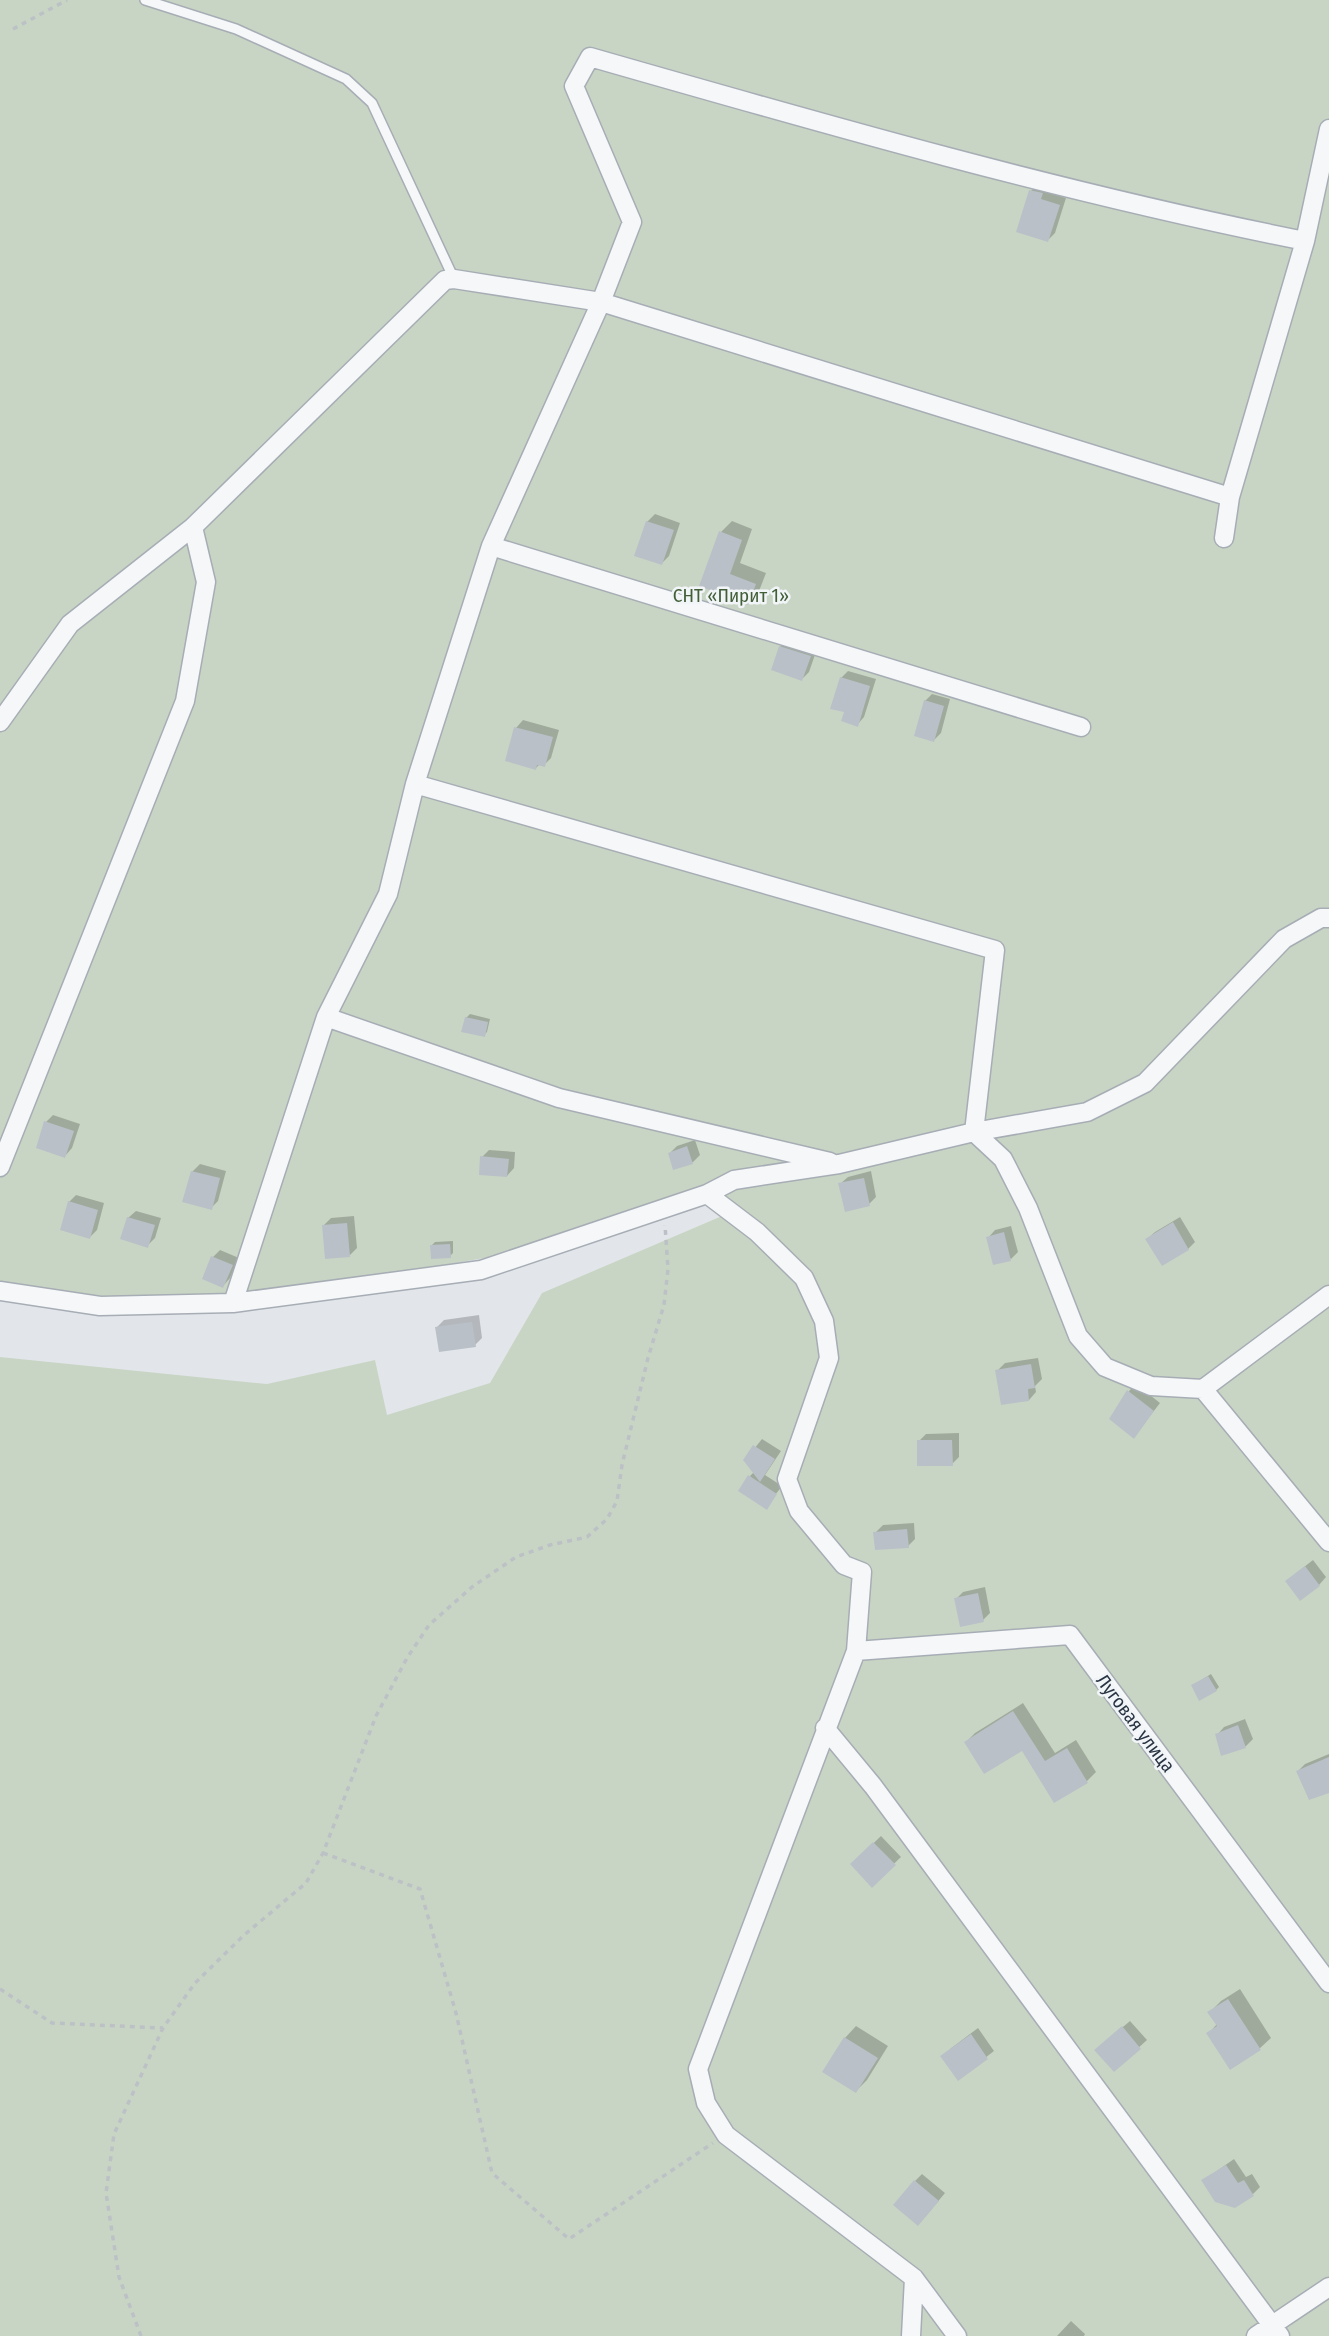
<svg xmlns="http://www.w3.org/2000/svg" width="1329" height="2336" font-family="'Fira Sans Condensed',sans-serif">
<rect width="100%" height="100%" fill="#e2e6eb"/>
<path fill="#c9d5c4" d="M0 0H1329V2336H0V1357L267 1384 375 1360 387 1415 490 1383 542 1293 722 1216 706 1191 517 1252 258 1299 94 1300 0 1286Z"/>
<path fill="#0003" d="M1038 183 1049 186 1047 192 1066 198 1055 233 1048 240 1031 191Z
M655 514 680 523 669 556 662 563 647 522Z
M732 521 752 529 740 563 766 573 759 591 748 603 701 585 721 532Z
M788 640 817 649 809 672 802 679 780 647Z
M848 671 876 679 864 717 857 725 846 711 841 678Z
M932 694 950 699 941 733 934 740 925 701Z
M523 720 559 730 551 758 544 765 540 764 536 768 516 728Z
M470 1014 490 1019 487 1032 484 1035 466 1018Z
M53 1115 80 1124 72 1148 65 1156 46 1122Z
M695 1140 700 1155 693 1162 674 1168 670 1153 677 1146Z
M489 1150 515 1152 514 1168 507 1176 482 1157Z
M200 1164 226 1171 218 1201 211 1208 192 1172Z
M871 1171 876 1197 869 1204 840 1184 848 1177Z
M76 1195 104 1203 97 1230 90 1237 69 1202Z
M136 1211 161 1218 155 1238 147 1246 128 1218Z
M354 1216 357 1248 350 1255 324 1225 331 1218Z
M1180 1217 1195 1242 1188 1249 1147 1239 1155 1232Z
M1011 1226 1018 1252 1011 1259 988 1238 995 1230Z
M453 1241V1253L450 1256 432 1245 435 1242Z
M220 1250 239 1258 230 1278 223 1286 213 1257Z
M479 1315 482 1338 475 1345 437 1327 444 1320Z
M1038 1358 1042 1379 1035 1386 1036 1392 1029 1400 997 1371 1005 1363Z
M1136 1384 1160 1403 1134 1437 1129 1391Z
M959 1433V1457L952 1464 919 1441 926 1434Z
M762 1439 781 1451 765 1475 782 1486 766 1507 750 1476 754 1472 745 1460Z
M914 1523 915 1539 908 1546 875 1533 883 1525Z
M1313 1560 1326 1577 1319 1585 1295 1574Z
M985 1587 990 1613 983 1620 956 1599 963 1592Z
M1211 1674 1219 1687 1216 1690 1193 1685Z
M1023 1703 1055 1753 1076 1740 1096 1772 1087 1781 1054 1801 1022 1748 966 1742 975 1733Z
M1245 1719 1253 1739 1246 1746 1222 1754 1217 1735 1224 1727Z
M1329 1754V1791L1298 1771 1305 1764Z
M881 1836 901 1857 872 1885 852 1864Z
M1240 1989 1271 2038 1259 2049 1209 2033 1217 2024 1210 2012 1221 2001Z
M1130 2021 1147 2040 1114 2070 1104 2043Z
M856 2026 888 2046 867 2080 856 2091 824 2072 845 2038Z
M978 2028 994 2051 959 2078 950 2049Z
M1234 2159 1246 2177 1252 2174 1260 2187 1253 2194 1204 2180Z
M922 2174 945 2193 925 2217 915 2181Z
M1071 2321 1085 2334 1084 2336H1057Z"/>
<path fill="#bac0c8" d="M1029 190 1043 193 1041 199 1060 205 1048 242 1016 232Z
M646 521 674 530 662 565 634 556Z
M719 531 742 540 730 574 756 584 748 605 699 586Z
M779 646 811 656 802 681 771 670Z
M840 677 870 686 858 727 841 721 844 712 830 709Z
M924 700 944 706 934 742 914 736Z
M514 727 553 737 545 767 537 765 536 770 505 761Z
M465 1017 488 1022 485 1037 461 1032Z
M44 1121 74 1131 65 1158 36 1148Z
M687 1146 693 1164 673 1170 668 1153Z
M480 1156 509 1159 507 1177 479 1175Z
M191 1171 220 1178 212 1210 182 1202Z
M864 1178 870 1206 845 1212 838 1183Z
M68 1201 98 1210 90 1239 60 1230Z
M127 1217 155 1225 148 1248 120 1239Z
M1173 1222 1189 1250 1162 1266 1145 1239Z
M347 1223 350 1257 325 1259 322 1225Z
M1004 1232 1011 1261 993 1265 986 1237Z
M450 1244 451 1258 431 1259 430 1245Z
M211 1256 233 1265 223 1288 202 1279Z
M472 1322 476 1347 439 1352 435 1327Z
M1031 1364 1035 1388 1028 1389 1029 1401 1001 1405 995 1370Z
M1127 1390 1154 1411 1134 1439 1109 1419Z
M917 1440H952L953 1466H917Z
M753 1445 775 1459 760 1482 743 1460Z
M748 1475 777 1494 767 1510 738 1491Z
M907 1529 909 1548 875 1550 873 1532Z
M1305 1566 1320 1586 1300 1601 1285 1581Z
M978 1593 984 1622 960 1627 954 1598Z
M1208 1676 1217 1691 1199 1701 1191 1685Z
M1013 1711 1045 1761 1067 1748 1088 1783 1054 1803 1022 1751 984 1774 964 1742Z
M1238 1725 1246 1748 1221 1756 1215 1734Z
M1329 1757V1793L1309 1800 1296 1771Z
M873 1842 896 1865 872 1888 850 1864Z
M1228 1999 1261 2050 1230 2070 1206 2033 1217 2026 1207 2012Z
M1122 2026 1141 2049 1114 2072 1094 2050Z
M971 2034 988 2059 958 2081 940 2056Z
M844 2037 878 2058 856 2093 822 2072Z
M1226 2165 1238 2183 1244 2180 1254 2196 1235 2208 1215 2202 1201 2180Z
M914 2180 939 2201 918 2226 893 2205Z"/>
<g fill="none" stroke-linecap="round" stroke-linejoin="round">
<defs>
<path id="lane" d="M145 0 236 29 346 79 372 103 454 279"/>
<path id="street" d="M1224 538 1230 497 1305 241 1329 129
M491 546 1081 727
M0 722 70 624 193 527
M415 784 995 950 974 1132 1003 1159 1028 1208 1078 1336 1105 1367 1151 1386 1203 1389 1329 1542
M326 1017 559 1098 830 1162
M0 1167 185 701 206 582 193 527 445 280 454 279 601 302 1230 497
M707 1194 757 1232 804 1278 824 1321 829 1358 787 1479 799 1511 844 1565 862 1572 856 1651 698 2069 706 2103 726 2135 914 2278 957 2336
M0 1291 100 1306 233 1303 481 1270 707 1194 734 1180 839 1164 974 1132 1087 1112 1145 1083 1284 939 1321 918H1329
M233 1303 326 1017 388 894 415 784 491 546 601 302 632 222 574 86 590 57C827 125 1064 193 1305 241
M1203 1389 1329 1295
M856 1651 1070 1635 1329 1983
M825 1728 873 1786 1280 2336
M911 2336 914 2278
M1256 2336 1329 2287"/>
</defs>
<use href="#lane" stroke="#a7adb5" stroke-width="12"/>
<use href="#street" stroke="#a7adb5" stroke-width="21"/>
<path stroke="#bcc1c6" stroke-width="3.5" stroke-dasharray="5 5" stroke-linecap="butt" d="M13 29 67 0
M323 1853 420 1889 456 2013 492 2173 569 2239 713 2143
M0 1989 52 2023 163 2028
M141 2336 119 2277 106 2193 114 2134 163 2028 195 1983 243 1936 306 1883 323 1853 376 1716 407 1658 429 1625 472 1587 516 1557 550 1545 587 1537 607 1519 617 1501 622 1465 648 1358 664 1305 668 1269 665 1225"/>
<use href="#lane" stroke="#f5f7f9" stroke-width="9"/>
<use href="#street" stroke="#f5f7f9" stroke-width="18"/>
</g>
<g text-anchor="middle" stroke-width="5" stroke-linejoin="round" paint-order="stroke">
<g font-size="19" fill="#425f38" stroke="#f2f5f8">
<text x="731" y="602">СНТ «Пирит 1»</text>
</g>
<g font-size="19" fill="#2a3543" stroke="#f2f5f8">
<text transform="translate(1136 1723) rotate(53)" y="7">Луговая улица</text>
</g>
</g>
</svg>
